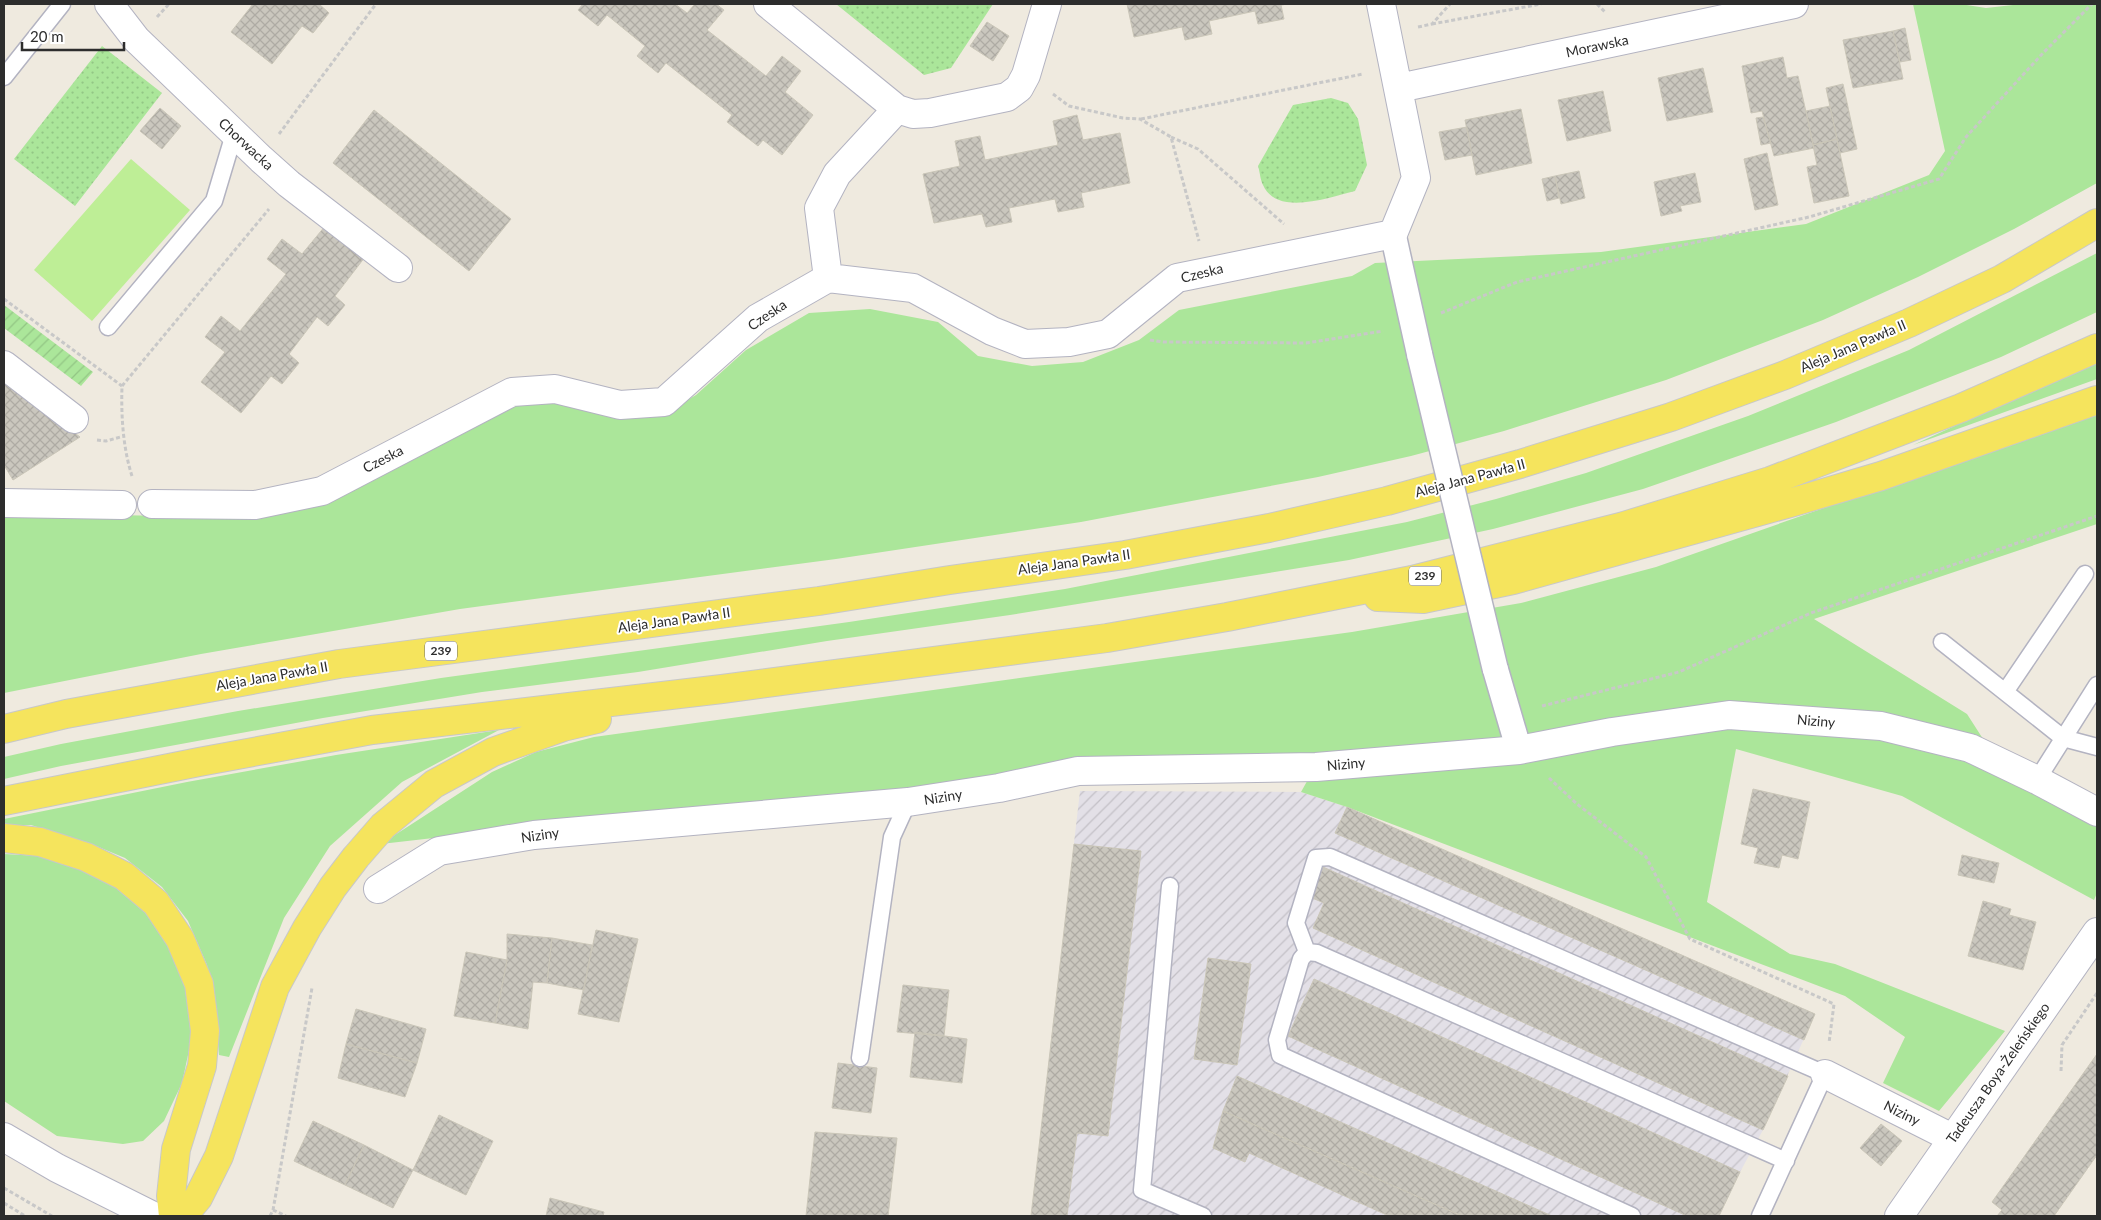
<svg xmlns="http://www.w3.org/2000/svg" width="2101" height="1220" font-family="Lato,sans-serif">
<defs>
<pattern id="industrial-furrows" width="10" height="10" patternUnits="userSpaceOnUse" patternTransform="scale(1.25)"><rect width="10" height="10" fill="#e3e0e7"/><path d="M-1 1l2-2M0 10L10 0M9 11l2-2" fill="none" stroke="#c3c0c6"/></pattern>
<pattern id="park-dots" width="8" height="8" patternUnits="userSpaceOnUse" patternTransform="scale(1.25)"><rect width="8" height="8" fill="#abe69a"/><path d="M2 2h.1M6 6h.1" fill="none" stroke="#93c685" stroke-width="1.8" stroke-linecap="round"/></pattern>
<pattern id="garden-furrows" width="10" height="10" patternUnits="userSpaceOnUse" patternTransform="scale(1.25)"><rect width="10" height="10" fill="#abe69a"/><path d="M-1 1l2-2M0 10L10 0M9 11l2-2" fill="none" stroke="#93c685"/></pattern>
<pattern id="building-cross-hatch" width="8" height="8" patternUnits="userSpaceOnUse" patternTransform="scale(1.25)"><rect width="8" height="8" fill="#cac7be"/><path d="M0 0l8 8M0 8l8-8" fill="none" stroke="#aeaba4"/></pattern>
</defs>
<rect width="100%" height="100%" fill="#efeadf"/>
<path fill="url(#industrial-furrows)" d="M1080 791 1301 792 1347 807 1815 1014 1763 1130 1740 1172 1719 1216H1031Z"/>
<path fill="#abe69a" d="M1913 4H1960L1986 8 2022 4H2097V183L2014 229 1918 277 1823 320 1666 380 1504 431 1411 456 1318 477 1081 522 836 559 460 609 201 654 4 693V513L222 517 506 403 533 398 679 405 696 395 746 350 809 313 870 309 938 322 978 356 1032 366 1083 362 1139 340 1179 310 1352 276 1375 263 1601 252 1806 224 1929 175 1945 151Z
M2097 253V312L2001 357 1836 422 1643 489 1493 529 1349 560 1010 615 827 641 638 672 482 692 323 718 61 766 4 779V757L61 744 238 711 441 678 849 622 1065 589 1407 522 1496 499 1586 473 1748 416 1909 350Z
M2097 361V379L1913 445Z
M2097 412V524L1814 619 1967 714 2003 770 2097 825V893L2094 900 1902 796 1736 749 1707 902 1790 954 1835 964 2005 1031 1939 1111 1883 1083 1905 1037 1845 996 1347 807 1301 792 1315 767 1078 771 908 802 818 796 720 809 609 818 381 844 492 772 536 752 594 737 1352 632 1521 603 1656 567Z
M499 730 402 782 330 846 284 918 229 1057 219 1055 216 1011 207 965 188 921 162 887 125 858 89 843 31 825 4 826V819L187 782 336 755Z
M4 854 40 856 77 864 112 882 149 914 173 951 189 994 191 1041 182 1083 164 1121 143 1141 123 1144 57 1136 4 1101Z"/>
<path fill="url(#park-dots)" d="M836 4H993L951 68 924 75Z
M102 46 162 93 75 206 14 159Z
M1331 98 1348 103 1358 119 1367 165 1355 191C1330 197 1277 217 1263 185 1260 179 1260 172 1258 166L1293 105Z"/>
<path fill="url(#garden-furrows)" d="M4 305 93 372 81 386 4 328Z"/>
<path fill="#beee96" d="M131 159 190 210 92 321 34 270Z"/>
<path fill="url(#building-cross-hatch)" stroke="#cac6b8" d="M253 4H319L329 13 313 33 302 26 272 64 231 32Z
M583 4H675L687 13 695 4H716L724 10 707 30 766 76 782 56 801 71 785 92 813 115 782 155 763 140 758 146 727 122 732 115 666 63 658 73 637 56 645 46 607 15 598 26 578 10Z
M1127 4H1288L1281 5 1284 19 1258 24 1255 11 1209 21 1212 34 1185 40 1182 27 1134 37Z
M987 22 1009 36 993 61 970 46Z
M1905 28 1911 60 1900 62 1893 31Z
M1893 31 1903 79 1853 88 1843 40Z
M1783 57 1787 78 1798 76 1814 148 1774 156 1762 111 1751 113 1742 66Z
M1703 68 1713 112 1667 121 1658 78Z
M1843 84 1857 149 1840 153 1826 88Z
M1603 91 1611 131 1567 141 1558 100Z
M1830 106 1837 139 1813 145 1806 111Z
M160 108 181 126 162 149 140 131Z
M1521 109 1532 163 1476 175 1465 120Z
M374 110 511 219 469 271 333 163Z
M1077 115 1083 140 1120 133 1130 183 1081 193 1084 207 1058 212 1055 199 1009 208 1012 222 986 227 982 214 934 223 923 174 960 166 955 141 980 136 985 160 1058 145 1053 121Z
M1763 117 1771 143 1761 145 1756 118Z
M1467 127 1472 155 1445 160 1439 132Z
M1837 139 1849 196 1814 203 1807 167 1817 165 1813 145Z
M1767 153 1778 205 1755 210 1744 159Z
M1579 171 1585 198 1561 204 1555 176Z
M1695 173 1701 202 1680 206 1682 211 1661 216 1654 182Z
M1555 176 1559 198 1547 201 1542 179Z
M326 225 365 257 335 296 345 305 328 326 317 317 289 354 299 363 282 384 271 376 241 413 201 382 225 352 205 337 221 316 240 331 286 274 267 259 282 239 302 254Z
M4 380 80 437 13 480 4 465Z
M1753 789 1810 802 1798 859 1782 855 1779 868 1754 863 1758 848 1741 844Z
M1347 807 1815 1014 1804 1040 1335 833Z
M1074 844 1141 851 1108 1136 1077 1133 1067 1216H1031Z
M1962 855 1999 863 1994 883 1958 875Z
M1323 867 1788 1076 1763 1130 1313 928 1324 903 1310 897Z
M1983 901 2011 909 2009 915 2036 922 2023 970 1968 956Z
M596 930 638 939 619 1022 578 1014Z
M507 934 552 938 547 983 533 982 528 1029 495 1023 507 960Z
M552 938 592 945 584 990 547 983Z
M466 952 507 960 495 1023 454 1016Z
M1208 958 1251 964 1237 1065 1194 1059Z
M1314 979 1740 1172 1719 1216H1687L1288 1036Z
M903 985 949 990 944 1036 897 1032Z
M356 1009 426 1029 417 1063 346 1044Z
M915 1032 967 1039 962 1083 910 1077Z
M346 1044 417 1063 405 1097 338 1078Z
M2097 1054V1155L2054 1216H1997L2002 1210 1992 1202Z
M838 1063 877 1068 871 1113 832 1108Z
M1237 1076 1552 1216H1462L1223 1111Z
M1223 1111 1462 1216H1389L1249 1153 1245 1162 1213 1148Z
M439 1115 493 1141 466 1195 413 1170Z
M313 1121 364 1145 345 1185 294 1161Z
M1881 1124 1902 1141 1881 1166 1860 1148Z
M815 1132 897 1138 888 1216H806Z
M364 1145 413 1170 393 1208 345 1185Z
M550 1198 604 1212 603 1216H546Z"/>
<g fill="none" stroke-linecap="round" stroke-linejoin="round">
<defs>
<path id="service" d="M4 77 62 4
M108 327 214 201 234 134
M1942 642 2063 738 2097 747
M2005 692 2085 574
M2037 780 2097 685
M1170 886 1142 1190 1203 1216
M1307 952 1296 923 1316 858 1330 857 1825 1074 1760 1216
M860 1058 892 837 908 802
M1632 1216 1280 1055 1277 1040 1301 959 1307 952 1317 953 1786 1161"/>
<path id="pedestrian" d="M1393 234 1420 356
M1495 668 1519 750"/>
<path id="minor" d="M109 4 136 39 261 159 289 184 398 268
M768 4 897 109
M1399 88 1794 4
M828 278 819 208 837 174 897 109 913 114 930 113 1007 97 1019 88 1026 75 1047 4
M4 365 74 419
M4 503 122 505
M152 504 255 505 322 491 512 392 555 389 620 405 664 402 758 318 828 278 913 288 992 331 1025 344 1069 342 1108 334 1177 278 1393 234 1416 178 1381 4
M378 889 439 851 534 835 908 802 999 788 1078 771 1316 767 1519 750 1612 732 1729 715 1881 726 1970 748 2037 780 2097 812
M1825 1074 1952 1138
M1899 1216 2097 932"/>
<path id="secondary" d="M4 1137 57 1168 153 1216"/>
<path id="primary" d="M1378 597 1423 599 1513 580 1790 503 1881 476 2097 400
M4 729 66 714 339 664 819 601 950 580 1125 555 1269 528 1387 501 1520 464 1671 417 1785 375 1909 323 2002 279 2097 223
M4 801 199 762 372 730 722 689 1107 638 1227 617 1412 580 1624 526 1770 481 1961 408 2097 348
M4 838 40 842 86 857 124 876 156 903 180 939 199 984 205 1031 202 1066 176 1149 171 1196 173 1216
M183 1216 198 1198 219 1156 275 987 307 928 333 887 356 857 383 826 434 784 493 752 563 727 597 719"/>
</defs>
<use href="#service" stroke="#b3b3c1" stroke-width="19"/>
<use href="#pedestrian" stroke="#b3b3c1" stroke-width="28"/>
<use href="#minor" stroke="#b3b3c1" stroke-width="30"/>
<use href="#secondary" stroke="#b3b3c1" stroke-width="30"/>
<use href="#primary" stroke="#c8c8c8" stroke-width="30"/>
<path stroke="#c8c8c8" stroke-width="3" stroke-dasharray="4 2.5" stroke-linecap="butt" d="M1597 4 1605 12
M157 17 169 4
M1432 24 1541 4
M1418 27 1432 24 1450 4
M1053 94 1069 106 1123 118 1140 119 1171 137 1199 241
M1141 119 1363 74
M279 134 376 4
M1171 137 1198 149 1284 224
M4 299 122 386
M1441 313 1517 282 1809 217 1939 179 1966 137 2043 53 2092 4
M1150 340 1163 342 1306 343 1383 331
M97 440 106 441 124 436
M132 476C123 448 121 416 122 386L269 209
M1542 706 1679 672 1811 613 2097 516
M1549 778 1577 804 1646 857 1690 939 1834 1004 1829 1043
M2061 1071 2062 1045 2097 993
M4 1188 52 1216
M4 1203 25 1216
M273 1210 286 1216
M270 1216 273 1210 278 1182 312 988"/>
<use href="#service" stroke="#fff" stroke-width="16"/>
<use href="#pedestrian" stroke="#fff" stroke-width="25"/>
<use href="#minor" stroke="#fff" stroke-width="28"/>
<use href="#secondary" stroke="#fff" stroke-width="28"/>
<use href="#primary" stroke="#f5e45d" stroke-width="28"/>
<defs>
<path id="pedestrian-bridge" d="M1420 356 1495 668"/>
</defs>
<use href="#pedestrian-bridge" stroke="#b3b3c1" stroke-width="28" stroke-linecap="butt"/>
<use href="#pedestrian-bridge" stroke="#fff" stroke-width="25"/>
</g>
<g text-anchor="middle" stroke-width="4" stroke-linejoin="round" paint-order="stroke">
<g fill="#fff" stroke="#6c6c6c" stroke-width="1">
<rect x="1409" y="566.5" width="32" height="19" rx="4"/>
<rect x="425" y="641.5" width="32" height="19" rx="4"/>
</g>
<g font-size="12" font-weight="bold" fill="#2d2d2d">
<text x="1425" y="580">239</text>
<text x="441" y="655">239</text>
</g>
<g font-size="14" fill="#2d2d2d" stroke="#fff">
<text transform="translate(1597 46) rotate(-12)" y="5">Morawska</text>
<text transform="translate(246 144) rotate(43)" y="5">Chorwacka</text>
<text transform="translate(1202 273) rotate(-14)" y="5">Czeska</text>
<text transform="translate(767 315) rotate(-34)" y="5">Czeska</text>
<text transform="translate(1853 346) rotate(-23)" y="5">Aleja Jana Pawła II</text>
<text transform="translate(383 459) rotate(-27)" y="5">Czeska</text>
<text transform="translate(1470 478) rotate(-15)" y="5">Aleja Jana Pawła II</text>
<text transform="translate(1074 562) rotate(-8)" y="5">Aleja Jana Pawła II</text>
<text transform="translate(674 620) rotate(-8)" y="5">Aleja Jana Pawła II</text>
<text transform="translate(272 676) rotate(-10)" y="5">Aleja Jana Pawła II</text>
<text transform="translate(1816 721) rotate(5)" y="5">Niziny</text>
<text transform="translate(1346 764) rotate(-5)" y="5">Niziny</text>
<text transform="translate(943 797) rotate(-9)" y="5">Niziny</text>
<text transform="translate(540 835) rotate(-8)" y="5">Niziny</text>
<text transform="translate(1998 1073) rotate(-55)" y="5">Tadeusza Boya-Żeleńskiego</text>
<text transform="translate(1902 1113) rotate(26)" y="5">Niziny</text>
</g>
</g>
<rect width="2101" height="1220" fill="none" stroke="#2d2d2d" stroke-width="10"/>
<path d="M22 42v8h102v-8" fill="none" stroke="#2d2d2d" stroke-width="2.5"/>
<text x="30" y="42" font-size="15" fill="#2d2d2d" stroke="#ffffff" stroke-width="4" paint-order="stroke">20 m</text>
</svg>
